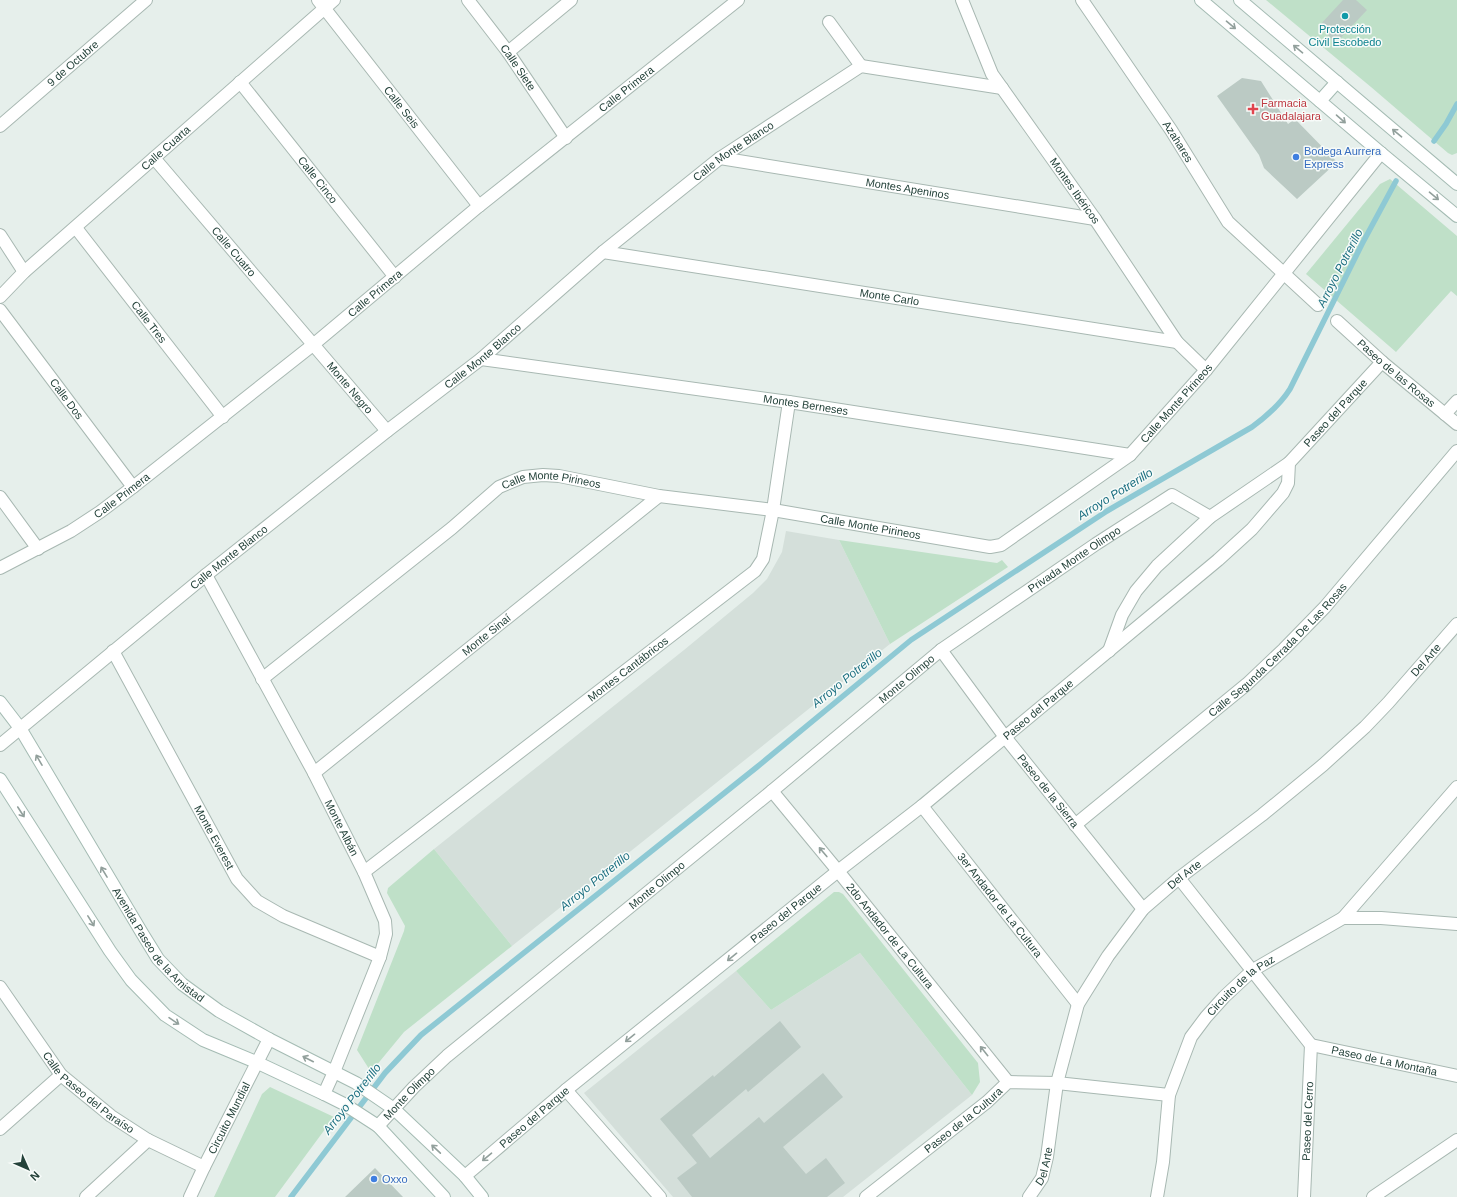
<svg xmlns="http://www.w3.org/2000/svg" width="1457" height="1197" font-family="Helvetica,sans-serif">
<rect width="100%" height="100%" fill="#e6efeb"/>
<path fill="#d4dfda" d="M786 531 839 540 890 644 512 946 434 849 684 650 753 593 767 579 782 552Z
M860 953 972 1095 843 1197H673L584 1093 736 971 771 1010Z"/>
<path fill="#bfe0c8" d="M1266 0H1457V153L1452 155 1448 153 1371 87Z
M1390 179 1457 236V296L1451 291 1396 352 1306 274 1380 184Z
M839 540 997 563 1002 560 1008 567 890 644Z
M434 849 512 946 404 1032 371 1072 357 1050 404 931 405 926 387 893 388 888Z
M834 892H839L843 894 978 1063 980 1082 972 1095 860 953 771 1010 736 971Z
M270 1087 334 1117 275 1197H214L262 1094Z"/>
<g fill="none" stroke-linecap="round" stroke-linejoin="round">
<path stroke="#8ec9d4" stroke-width="5.5" d="M1434 141 1446 124 1457 104
M291 1197 385 1073 421 1035 757 767 911 640 1107 511 1252 427C1267 416 1280 405 1290 389L1362 244 1396 181"/>
</g>
<path fill="#bbcac4" d="M1343 0H1356L1367 10 1336 43 1319 26Z
M1242 78 1261 81 1288 124 1295 119 1337 162 1297 199 1264 168 1259 155 1217 96Z
M780 1021 801 1047 748 1092 746 1089 692 1135 710 1158 759 1117 764 1123 823 1073 843 1097 783 1147 806 1174 826 1158 845 1183 827 1197H692L677 1178 697 1163 660 1119 713 1075 714 1077Z
M375 1168 403 1197H345Z"/>
<g fill="none" stroke-linecap="round" stroke-linejoin="round">
<defs>
<g id="street">
<path id="s1" d="M318 0 479 206"/>
<path id="s2" d="M468 0 508 52 566 138"/>
<path id="s3" d="M962 0 992 74 1095 219 1177 342 1206 370"/>
<path id="s4" d="M1082 0 1171 130 1228 222 1318 305"/>
<path d="M829 22 861 66"/>
<path d="M508 52 571 0"/>
<path id="s5" d="M240 82 395 277"/>
<path id="s6" d="M0 126 146 0"/>
<path id="s7" d="M154 158 387 431"/>
<path id="s8" d="M720 158 1095 219"/>
<path id="s9" d="M76 228 223 417"/>
<path d="M0 235 24 272"/>
<path id="s10" d="M603 252 1177 342"/>
<path id="s11" d="M0 297 24 272 334 0"/>
<path id="s12" d="M0 310 133 487"/>
<path id="s13" d="M1337 321 1382 362 1457 424"/>
<path id="s14" d="M481 359 789 402 1130 455"/>
<path d="M1445 414 1457 401"/>
<path d="M0 497 38 549"/>
<path id="s15" d="M0 568 71 531 100 512 133 487 314 344 479 206 738 0"/>
<path id="s16" d="M206 575 314 773 364 872 385 921 386 934 380 957 334 1072 324 1094"/>
<path id="s17" d="M941 650 1005 737 1143 909"/>
<path id="s18" d="M113 651 237 879 257 901 283 916 380 957"/>
<path d="M1109 651 1122 615 1136 591 1157 566 1210 517 1289 463"/>
<path id="s19" d="M262 679 452 528 499 487 523 477 543 475 559 476 659 496 773 510 990 547 1001 545 1130 455 1206 370 1381 153"/>
<path id="s20" d="M0 745 206 575 387 431 481 359 603 252 720 158 861 66 1002 88"/>
<path id="s21" d="M314 773 659 496"/>
<path id="s22" d="M772 791 838 871 1008 1082"/>
<path id="s23" d="M922 806 1078 1004"/>
<path id="s24" d="M1075 825 1247 684 1284 649 1325 607 1457 451"/>
<path id="s25" d="M364 872 755 571 763 559 773 510 789 402"/>
<path d="M1179 878 1311 1045"/>
<path d="M1343 918 1457 787"/>
<path id="s26" d="M0 987 61 1075 111 1116 148 1140 204 1167"/>
<path id="s27" d="M1311 1045 1457 1076"/>
<path d="M566 1090 660 1197"/>
<path id="s28" d="M378 1126 414 1087 447 1056 772 791 941 650 1096 544 1172 495 1210 517"/>
<path d="M0 1129 61 1075"/>
<path id="s29" d="M465 1176 566 1090 838 871 922 806 1218 560 1252 529 1283 493 1288 483 1289 463 1382 362"/>
<path d="M86 1197 148 1140"/>
<path id="s30" d="M190 1197 204 1167 269 1039"/>
<path id="s31" d="M866 1197 987 1102 1008 1082 1057 1083 1169 1095"/>
<path id="s32" d="M1029 1197 1042 1178 1047 1157 1057 1083 1078 1004 1108 956 1143 909 1179 878 1262 815 1323 765 1365 727 1388 703 1457 624"/>
<path id="s33" d="M1157 1197 1163 1162 1169 1095 1191 1037 1206 1017 1224 997 1253 970 1343 918H1381L1457 924"/>
<path id="s34" d="M1304 1197 1311 1045"/>
<path d="M1373 1197 1457 1140"/>
</g>
<g id="secondary">
<path d="M1201 0 1381 153 1457 216"/>
<path d="M1240 0 1457 184"/>
<path d="M1320 101 1337 82"/>
<path id="s35" d="M0 702 20 728 142 933 158 959 182 984 219 1011 269 1039 356 1083 394 1109 465 1176 482 1197"/>
<path d="M0 779 110 951 131 980 165 1015 203 1040 256 1062 324 1094 344 1104 378 1126 444 1197"/>
</g>
</defs>
<use href="#street" stroke="#a8b8b2" stroke-width="14"/>
<use href="#secondary" stroke="#a4bbb3" stroke-width="14"/>
<use href="#street" stroke="#fff" stroke-width="12"/>
<use href="#secondary" stroke="#fff" stroke-width="12"/>
</g>
<defs><path id="oneway-shaft" d="M-6 0H5M1.5-3L5.5 0L1.5 3" fill="none" stroke-width="1.6" stroke-linecap="round" stroke-linejoin="round"/></defs>
<g stroke="#92a09c">
<use href="#oneway-shaft" transform="translate(1231 25) rotate(40)"/>
<use href="#oneway-shaft" transform="translate(1298 49) rotate(-140)"/>
<use href="#oneway-shaft" transform="translate(1341 119) rotate(41)"/>
<use href="#oneway-shaft" transform="translate(1397 133) rotate(-140)"/>
<use href="#oneway-shaft" transform="translate(1434 196) rotate(40)"/>
<use href="#oneway-shaft" transform="translate(39 760) rotate(-120)"/>
<use href="#oneway-shaft" transform="translate(21 812) rotate(57)"/>
<use href="#oneway-shaft" transform="translate(823 852) rotate(-130)"/>
<use href="#oneway-shaft" transform="translate(104 872) rotate(-121)"/>
<use href="#oneway-shaft" transform="translate(91 921) rotate(58)"/>
<use href="#oneway-shaft" transform="translate(732 957) rotate(141)"/>
<use href="#oneway-shaft" transform="translate(174 1021) rotate(34)"/>
<use href="#oneway-shaft" transform="translate(630 1038) rotate(141)"/>
<use href="#oneway-shaft" transform="translate(984 1051) rotate(-129)"/>
<use href="#oneway-shaft" transform="translate(308 1059) rotate(-153)"/>
<use href="#oneway-shaft" transform="translate(436 1149) rotate(-137)"/>
<use href="#oneway-shaft" transform="translate(487 1157) rotate(140)"/>
</g>
<circle fill="#0f9aa8" stroke="#f7fbf9" stroke-width="1.5" cx="1345" cy="16" r="4"/>
<path fill="#e0444e" stroke="#f7fbf9" stroke-width="1.5" d="M1251 103h4v4h4v4h-4v4h-4v-4h-4v-4h4z"/>
<g fill="#3f7fe0" stroke="#f7fbf9" stroke-width="1.5">
<circle cx="1296" cy="157" r="4"/>
<circle cx="374" cy="1179" r="4"/>
</g>
<g text-anchor="middle" stroke-width="3" stroke-linejoin="round" paint-order="stroke">
<g font-size="11" fill="#0d838f" stroke="#f7fbf9">
<text x="1345" y="33">Protección<tspan x="1345" dy="13">Civil Escobedo</tspan></text>
</g>
<g font-size="11" fill="#24423a" stroke="#f7fbf9">
<text dy="4" stroke="none"><textPath href="#s6" startOffset="96">9 de Octubre</textPath></text>
<text dy="4" stroke="none"><textPath href="#s2" startOffset="84">Calle Siete</textPath></text>
<text dy="4" stroke="none"><textPath href="#s15" startOffset="790">Calle Primera</textPath></text>
<text dy="4" stroke="none"><textPath href="#s1" startOffset="136">Calle Seis</textPath></text>
<text dy="4" stroke="none"><textPath href="#s4" startOffset="171">Azahares</textPath></text>
<text dy="4" stroke="none"><textPath href="#s11" startOffset="223">Calle Cuarta</textPath></text>
<text dy="4" stroke="none"><textPath href="#s20" startOffset="944">Calle Monte Blanco</textPath></text>
<text dy="4" stroke="none"><textPath href="#s5" startOffset="125">Calle Cinco</textPath></text>
<text dy="4" stroke="none"><textPath href="#s8" startOffset="190">Montes Apeninos</textPath></text>
<text dy="4" stroke="none"><textPath href="#s3" startOffset="223">Montes Ibéricos</textPath></text>
<text dy="4" stroke="none"><textPath href="#s7" startOffset="123">Calle Cuatro</textPath></text>
<text dy="4" stroke="none"><textPath href="#s15" startOffset="466">Calle Primera</textPath></text>
<text dy="4" stroke="none"><textPath href="#s10" startOffset="290">Monte Carlo</textPath></text>
<text dy="4" stroke="none"><textPath href="#s9" startOffset="119">Calle Tres</textPath></text>
<text dy="4" stroke="none"><textPath href="#s20" startOffset="620">Calle Monte Blanco</textPath></text>
<text dy="4" stroke="none"><textPath href="#s13" startOffset="79">Paseo de las Rosas</textPath></text>
<text dy="4" stroke="none"><textPath href="#s7" startOffset="302">Monte Negro</textPath></text>
<text dy="4" stroke="none"><textPath href="#s12" startOffset="111">Calle Dos</textPath></text>
<text dy="4" stroke="none"><textPath href="#s19" startOffset="1042">Calle Monte Pirineos</textPath></text>
<text dy="4" stroke="none"><textPath href="#s14" startOffset="328">Montes Berneses</textPath></text>
<text dy="4" stroke="none"><textPath href="#s29" startOffset="1166">Paseo del Parque</textPath></text>
<text dy="4" stroke="none"><textPath href="#s19" startOffset="359">Calle Monte Pirineos</textPath></text>
<text dy="4" stroke="none"><textPath href="#s15" startOffset="142">Calle Primera</textPath></text>
<text dy="4" stroke="none"><textPath href="#s19" startOffset="683">Calle Monte Pirineos</textPath></text>
<text dy="4" stroke="none"><textPath href="#s20" startOffset="296">Calle Monte Blanco</textPath></text>
<text dy="4" stroke="none"><textPath href="#s28" startOffset="899">Privada Monte Olimpo</textPath></text>
<text dy="4" stroke="none"><textPath href="#s21" startOffset="221">Monte Sinaí</textPath></text>
<text dy="4" stroke="none"><textPath href="#s24" startOffset="268">Calle Segunda Cerrada De Las Rosas</textPath></text>
<text dy="4" stroke="none"><textPath href="#s32" startOffset="694">Del Arte</textPath></text>
<text dy="4" stroke="none"><textPath href="#s25" startOffset="333">Montes Cantábricos</textPath></text>
<text dy="4" stroke="none"><textPath href="#s28" startOffset="693">Monte Olimpo</textPath></text>
<text dy="4" stroke="none"><textPath href="#s29" startOffset="739">Paseo del Parque</textPath></text>
<text dy="4" stroke="none"><textPath href="#s17" startOffset="177">Paseo de la Sierra</textPath></text>
<text dy="4" stroke="none"><textPath href="#s16" startOffset="287">Monte Albán</textPath></text>
<text dy="4" stroke="none"><textPath href="#s18" startOffset="212">Monte Everest</textPath></text>
<text dy="4" stroke="none"><textPath href="#s32" startOffset="370">Del Arte</textPath></text>
<text dy="4" stroke="none"><textPath href="#s28" startOffset="369">Monte Olimpo</textPath></text>
<text dy="4" stroke="none"><textPath href="#s23" startOffset="126">3er Andador de La Cultura</textPath></text>
<text dy="4" stroke="none"><textPath href="#s29" startOffset="415">Paseo del Parque</textPath></text>
<text dy="4" stroke="none"><textPath href="#s22" startOffset="187">2do Andador de La Cultura</textPath></text>
<text dy="4" stroke="none"><textPath href="#s35" startOffset="291">Avenida Paseo de la Amistad</textPath></text>
<text dy="4" stroke="none"><textPath href="#s33" startOffset="237">Circuito de la Paz</textPath></text>
<text dy="4" stroke="none"><textPath href="#s27" startOffset="75">Paseo de La Montaña</textPath></text>
<text dy="4" stroke="none"><textPath href="#s26" startOffset="139">Calle Paseo del Paraíso</textPath></text>
<text dy="4" stroke="none"><textPath href="#s28" startOffset="45">Monte Olimpo</textPath></text>
<text dy="4" stroke="none"><textPath href="#s30" startOffset="88">Circuito Mundial</textPath></text>
<text dy="4" stroke="none"><textPath href="#s29" startOffset="91">Paseo del Parque</textPath></text>
<text dy="4" stroke="none"><textPath href="#s31" startOffset="124">Paseo de la Cultura</textPath></text>
<text dy="4" stroke="none"><textPath href="#s34" startOffset="76">Paseo del Cerro</textPath></text>
<text dy="4" stroke="none"><textPath href="#s32" startOffset="35">Del Arte</textPath></text>
</g>
<g font-size="11" fill="#be3a42" stroke="#f7fbf9" text-anchor="start">
<text x="1261" y="107">Farmacia<tspan x="1261" dy="13">Guadalajara</tspan></text>
</g>
<g font-size="11" fill="#366cbe" stroke="#f7fbf9" text-anchor="start">
<text x="1304" y="155">Bodega Aurrera<tspan x="1304" dy="13">Express</tspan></text>
<text x="382" y="1183">Oxxo</text>
</g>
<g font-size="12" font-style="italic" fill="#1c6f80" stroke="#f7fbf9">
<text transform="translate(1340 268) rotate(-63)" y="4">Arroyo Potrerillo</text>
<text transform="translate(1115 494) rotate(-32)" y="4">Arroyo Potrerillo</text>
<text transform="translate(847 678) rotate(-39)" y="4">Arroyo Potrerillo</text>
<text transform="translate(595 881) rotate(-39)" y="4">Arroyo Potrerillo</text>
<text transform="translate(352 1099) rotate(-52)" y="4">Arroyo Potrerillo</text>
</g>
</g>
<g transform="translate(28 1169) rotate(135)" stroke="#f7fbf9" stroke-width="3" paint-order="stroke">
<path d="M0-3L7 15L0 10L-7 15Z" fill="#24423a"/>
<text y="-6" font-size="11" font-weight="bold" text-anchor="middle" fill="#24423a">N</text>
</g>
</svg>
